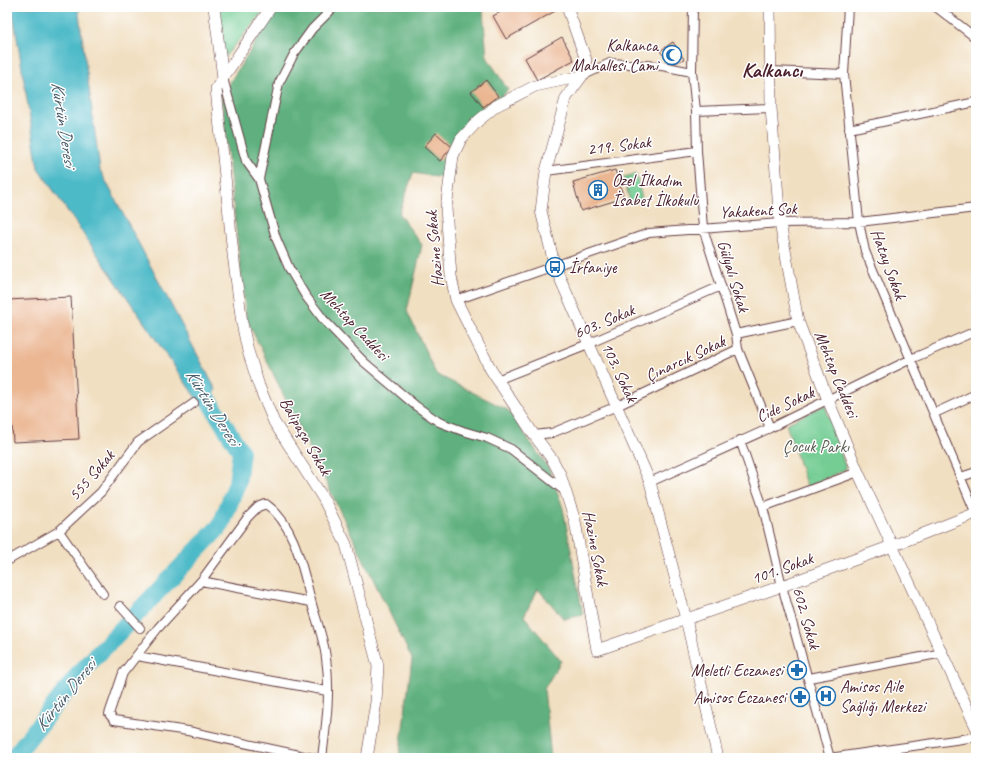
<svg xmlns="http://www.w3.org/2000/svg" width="983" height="765" font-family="Caveat,sans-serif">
<rect width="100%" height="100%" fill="#fff"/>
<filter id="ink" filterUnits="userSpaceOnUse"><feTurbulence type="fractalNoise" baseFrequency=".025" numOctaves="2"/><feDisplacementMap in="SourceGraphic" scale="8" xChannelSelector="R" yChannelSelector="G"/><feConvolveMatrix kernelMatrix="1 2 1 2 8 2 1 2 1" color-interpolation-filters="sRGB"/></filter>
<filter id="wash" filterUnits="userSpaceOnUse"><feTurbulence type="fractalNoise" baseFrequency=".012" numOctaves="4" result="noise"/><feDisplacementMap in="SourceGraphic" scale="16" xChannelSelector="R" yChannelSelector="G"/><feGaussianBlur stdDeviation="0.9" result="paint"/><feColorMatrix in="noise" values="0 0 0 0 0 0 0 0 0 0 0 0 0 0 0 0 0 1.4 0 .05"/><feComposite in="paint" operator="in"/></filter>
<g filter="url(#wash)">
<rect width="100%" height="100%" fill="#f1dfc1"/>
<path fill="#74cd94" stroke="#5f7660" d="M216 7H260L262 13 223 59Z
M636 174 642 199 630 202 624 177Z
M825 405 846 469 807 487 786 424Z"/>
<path fill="#5fb07e" stroke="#546854" d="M276 7H487L483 11 487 57 508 90 453 143 442 178 413 173 399 214 422 245 407 311 436 374 508 410 549 469 563 508 583 615 564 619 538 589 524 616 561 661 544 689 551 758H399L412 659 246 318 221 96 277 9Z"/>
<path fill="#4dbac8" stroke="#4c6c7a" d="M12 7H78L100 170 216 390 198 401 38 168Z"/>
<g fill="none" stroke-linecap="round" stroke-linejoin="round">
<path stroke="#4dbac8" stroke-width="18" d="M13 758 79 674 221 525 237 483 241 452 193 375"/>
</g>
<g id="blocks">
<path fill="#ebb692" d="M510 7H552L555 11 506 39 493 16Z
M562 37 574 60 537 80 525 58Z
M673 42 684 59 671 65 660 51Z
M486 80 498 96 483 107 471 92Z
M436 133 452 147 440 161 424 147Z
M615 170 624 198 581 211 573 182Z
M71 297 79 439 13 442 12 425H7V300Z"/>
</g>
</g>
<g filter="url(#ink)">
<use href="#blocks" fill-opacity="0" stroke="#633c42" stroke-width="1"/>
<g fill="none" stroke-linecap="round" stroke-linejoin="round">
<defs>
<path id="street" d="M334 7 312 29 294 54 279 83 259 179 276 238 289 268 305 295 323 319 364 362 416 406 439 422 463 431 487 438 511 449 566 492
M693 7 692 72 696 111 697 151 703 228 736 334 738 349 770 428
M848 7 844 74 859 222 865 251 976 514
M936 7 976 38
M770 71 844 74
M582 76 610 63 662 66 692 72
M223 78 246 161 259 179
M696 111 771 108
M849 129 976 102
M546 171 697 151
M456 300 649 233 780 223 859 222 976 208
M736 334 798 321
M497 380 588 344 721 286
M935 413 976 394
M534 435 552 433 617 406 738 349
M740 440 763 507 782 586 830 758
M961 477 976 472
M650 482 770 428 911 359 976 331
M763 507 858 472
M59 531 103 594
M7 561 59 531 101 492 138 442 194 403
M201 581 311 602
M120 606 140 628
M137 656 327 691
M809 678 943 653
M313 758 188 731 114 720 109 714 123 673 158 628 201 581 248 517 258 507 266 504C297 526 303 573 313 608 318 624 324 641 326 658 331 691 326 725 322 758
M829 758 976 737"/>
<path id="secondary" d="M214 7 223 78 216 89 233 254 242 323 248 351 259 386 274 422 323 498 346 544 378 666 376 702 367 758
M567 7 586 60 582 76 566 98 546 171 541 211 555 267 650 482 686 619 718 758
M770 7 771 108 780 223 798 321 828 400 858 472 976 727
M582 76 535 86 496 106 478 121 461 139 453 156 446 208 451 276 456 300 491 370 534 435 552 459 560 474 575 521 597 650 782 586 892 546 976 513
M223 78 271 7"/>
</defs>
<use href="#street" stroke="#633c42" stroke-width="10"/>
<use href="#secondary" stroke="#633c42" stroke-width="12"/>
<use href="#street" stroke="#fff" stroke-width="8"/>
<use href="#secondary" stroke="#fff" stroke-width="11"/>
</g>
</g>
<defs>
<symbol id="mosque-ring" viewBox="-11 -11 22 22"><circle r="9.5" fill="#fff" stroke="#1f6fb2" stroke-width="1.5"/><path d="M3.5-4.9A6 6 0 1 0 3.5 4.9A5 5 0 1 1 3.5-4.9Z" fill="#1f6fb2"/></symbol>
<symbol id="building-ring" viewBox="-11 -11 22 22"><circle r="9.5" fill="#fff" stroke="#1f6fb2" stroke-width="1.5"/><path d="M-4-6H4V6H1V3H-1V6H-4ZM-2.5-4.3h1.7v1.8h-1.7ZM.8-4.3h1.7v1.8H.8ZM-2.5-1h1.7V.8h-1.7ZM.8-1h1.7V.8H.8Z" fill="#1f6fb2"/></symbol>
<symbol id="bus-ring" viewBox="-11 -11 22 22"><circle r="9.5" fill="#fff" stroke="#1f6fb2" stroke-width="1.5"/><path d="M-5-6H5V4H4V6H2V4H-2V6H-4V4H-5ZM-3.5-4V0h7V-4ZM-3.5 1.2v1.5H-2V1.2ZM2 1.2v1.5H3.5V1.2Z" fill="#1f6fb2"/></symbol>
<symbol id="pharmacy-ring" viewBox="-11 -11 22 22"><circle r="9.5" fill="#fff" stroke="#1f6fb2" stroke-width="1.5"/><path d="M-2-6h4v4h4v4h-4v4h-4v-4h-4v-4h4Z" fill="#1f6fb2"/></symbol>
<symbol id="hospital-ring" viewBox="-11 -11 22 22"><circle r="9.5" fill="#fff" stroke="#1f6fb2" stroke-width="1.5"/><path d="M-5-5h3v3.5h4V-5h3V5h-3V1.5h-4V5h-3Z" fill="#1f6fb2"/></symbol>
</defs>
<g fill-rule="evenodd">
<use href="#mosque-ring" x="661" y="44" width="22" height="22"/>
<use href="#building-ring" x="587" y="179" width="22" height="22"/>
<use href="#bus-ring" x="544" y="256" width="22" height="22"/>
<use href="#pharmacy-ring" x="786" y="659" width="22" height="22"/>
<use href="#hospital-ring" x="815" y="685" width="22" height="22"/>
<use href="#pharmacy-ring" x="789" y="686" width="22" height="22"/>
</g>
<g text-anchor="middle" stroke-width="3" stroke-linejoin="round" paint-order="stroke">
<g font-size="17" fill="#4a1f2b" stroke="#fff" text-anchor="end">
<text x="658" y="51">Kalkanca<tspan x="658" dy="20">Mahallesi Cami</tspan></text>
<text x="612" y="186" text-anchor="start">Özel İlkadım<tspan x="612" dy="20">İsabet İlkokulu</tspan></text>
<text x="569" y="273" text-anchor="start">İrfaniye</text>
<text x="783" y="676">Meletli Eczanesi</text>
<text x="840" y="692" text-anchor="start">Amisos Aile<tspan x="840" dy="20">Sağlığı Merkezi</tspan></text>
<text x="786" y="703">Amisos Eczanesi</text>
</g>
<g font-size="17" fill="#4a1f2b" stroke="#fff">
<text transform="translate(619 145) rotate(-7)" y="6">219. Sokak</text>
<text transform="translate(758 210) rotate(-3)" y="6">Yakakent Sok</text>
<text transform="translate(434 249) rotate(-95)" y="6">Hazine Sokak</text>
<text transform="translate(889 264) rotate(70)" y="6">Hatay Sokak</text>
<text transform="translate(734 276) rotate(73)" y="6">Gülyalı Sokak</text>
<text transform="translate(604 321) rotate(-23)" y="6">603. Sokak</text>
<text transform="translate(355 324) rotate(47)" y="6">Mehtap Caddesi</text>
<text transform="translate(685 358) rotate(-25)" y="6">Çınarcık Sokak</text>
<text transform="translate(620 372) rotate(65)" y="6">103. Sokak</text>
<text transform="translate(837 374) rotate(68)" y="6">Mehtap Caddesi</text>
<text transform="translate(785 404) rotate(-25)" y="6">Cide Sokak</text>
<text transform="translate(306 436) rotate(60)" y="6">Balipaşa Sokak</text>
<text transform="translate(91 475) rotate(-49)" y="6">555 Sokak</text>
<text transform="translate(596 548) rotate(79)" y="6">Hazine Sokak</text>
<text transform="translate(782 568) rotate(-20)" y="6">101. Sokak</text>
<text transform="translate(807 618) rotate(74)" y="6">602. Sokak</text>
</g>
<g font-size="17" fill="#595c50" stroke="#fff">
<text x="816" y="452">Çocuk Parkı</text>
</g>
<g font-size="18" font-style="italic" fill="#4b5d6a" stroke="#fff">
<text transform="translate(64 124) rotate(81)" y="6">Kürtün Deresi</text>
<text transform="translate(213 407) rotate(58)" y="6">Kürtün Deresi</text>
<text transform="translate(65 695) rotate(-51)" y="6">Kürtün Deresi</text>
</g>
<g font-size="21" font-weight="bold" fill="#4a1f2b" stroke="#fff">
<text x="772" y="77">Kalkancı</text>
</g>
</g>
<rect width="983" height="765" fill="none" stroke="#fff" stroke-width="24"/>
</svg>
